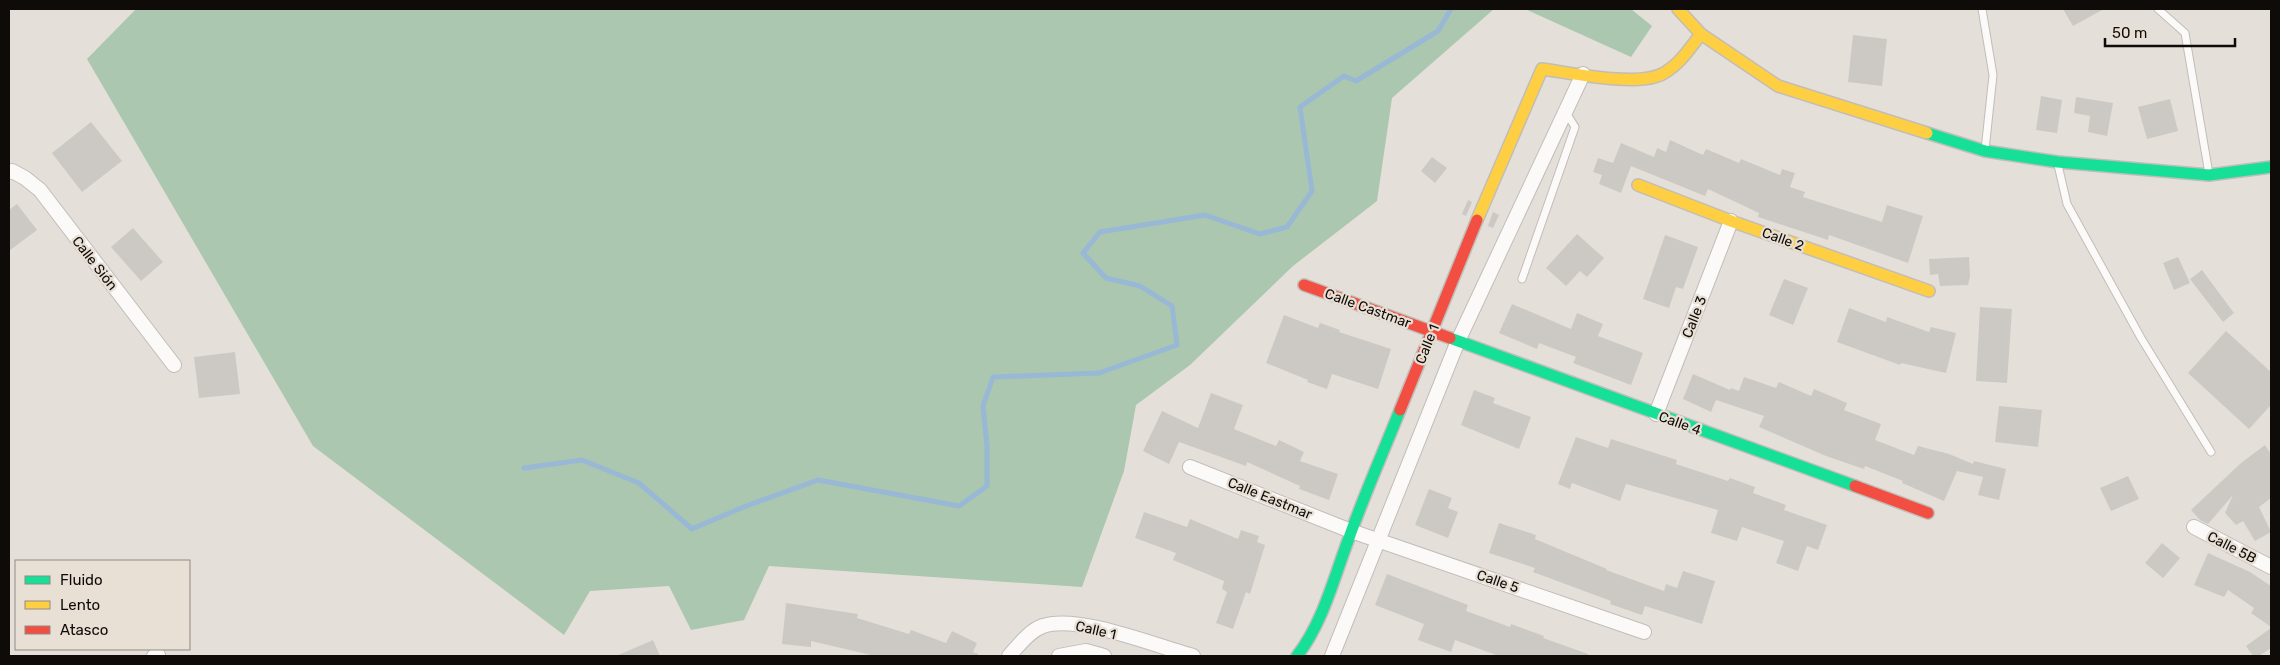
<svg xmlns="http://www.w3.org/2000/svg" width="2280" height="665" font-family="Rubik,sans-serif">
<rect width="100%" height="100%" fill="#e4dfd9"/>
<path fill="#abc7af" d="M136 9H1494L1392 98 1377 201 1293 266 1190 365 1136 405 1124 471 1082 587 769 566 744 620 691 630 669 586 590 591 564 635 313 446 87 59Z
M1525 9H1631L1652 26 1631 57Z"/>
<g fill="none" stroke-linecap="round" stroke-linejoin="round">
<path stroke="#98b8d5" stroke-width="5" d="M524 468 582 460 639 483 692 529 746 506 818 480 959 506 987 486V446L983 406 993 377 1099 373 1177 345 1172 306 1140 286 1106 278 1083 253 1100 232 1205 215 1260 234 1287 227 1312 191 1300 107 1344 76 1356 81 1438 31 1451 9"/>
</g>
<path fill="#ccc9c4" d="M2063 9H2104L2073 26Z
M1853 35 1887 39 1882 86 1848 82Z
M2041 96 2062 100 2057 133 2036 130Z
M2076 97 2113 103 2107 136 2088 132 2090 116 2074 113Z
M2170 99 2178 131 2147 139 2138 107Z
M91 122 122 161 82 192 52 153Z
M1670 140 1703 155 1706 149 1739 163 1741 159 1780 175 1782 169 1795 173 1790 187 1805 192 1803 197 1882 222 1887 205 1923 216 1908 263 1829 235 1828 240 1758 217 1759 213 1708 189 1705 196 1631 166 1621 193 1599 184 1602 175 1593 172 1598 158 1613 163 1621 143 1654 157 1657 148 1666 152Z
M1432 157 1447 168 1435 183 1421 171Z
M1468 200 1472 202 1466 216 1462 214Z
M17 204 37 230 9 251V210Z
M1493 212 1499 215 1493 228 1488 226Z
M133 228 163 262 141 281 111 247Z
M1577 234 1604 258 1587 277 1580 271 1566 286 1546 268Z
M1665 235 1698 247 1683 289 1676 287 1669 308 1643 299Z
M1969 257 1970 276 1968 285 1940 286 1938 274 1930 275 1929 259Z
M2178 257 2190 283 2174 290 2163 263Z
M2202 270 2234 313 2223 322 2190 279Z
M1784 279 1808 288 1793 325 1769 315Z
M1512 304 1571 329 1577 313 1603 324 1598 336 1643 353 1631 385 1573 363 1576 357 1539 343 1537 349 1499 333Z
M1980 307 2012 309 2007 383 1976 381Z
M1849 308 1886 322 1887 317 1929 332 1931 327 1956 333 1946 373 1901 363 1900 365 1837 342Z
M1284 315 1318 328 1320 323 1340 330 1339 332 1391 349 1378 389 1332 374 1327 389 1307 382 1308 380 1266 363Z
M2226 331 2271 372V405L2249 429 2188 373Z
M235 352 240 394 199 398 194 357Z
M1693 374 1730 390 1731 388 1739 391 1744 377 1776 388 1779 382 1811 396 1814 389 1847 403 1844 410 1881 424 1875 440 1914 455 1918 446 1949 454 1973 464 1974 461 2006 469 1999 500 1978 495 1983 477 1957 471 1944 501 1902 483 1903 481 1865 466 1864 469 1826 456 1759 427 1764 416 1716 400 1711 412 1683 399Z
M1474 390 1495 398 1493 403 1531 417 1519 449 1461 425Z
M1211 393 1243 405 1234 429 1276 446 1279 440 1304 452 1300 461 1338 474 1329 500 1299 489 1300 486 1247 462 1246 466 1179 442 1169 464 1143 451 1162 411 1198 428Z
M1999 406 2042 410 2038 447 1995 442Z
M1576 437 1608 448 1611 439 1677 460 1676 464 1728 481 1730 478 1755 487 1753 493 1786 505 1784 510 1827 525 1818 550 1807 546 1798 571 1776 563 1784 541 1742 527 1737 541 1711 533 1718 510 1626 484 1620 501 1572 483 1570 489 1558 484Z
M2265 445 2271 454V498L2259 507 2271 532 2255 541 2243 521 2236 525 2225 513 2233 495 2208 524 2200 520 2191 510 2241 463Z
M2128 476 2139 499 2111 511 2100 488Z
M1429 489 1452 498 1448 508 1458 512 1448 538 1415 525Z
M1144 512 1187 527 1190 519 1238 539 1241 530 1259 536 1257 542 1265 545 1250 594 1246 592 1233 629 1216 623 1227 592 1222 589 1224 581 1173 560 1176 553 1135 538Z
M1499 523 1536 535 1535 539 1607 569 1606 570 1664 591 1666 584 1677 588 1683 571 1715 581 1702 624 1645 606 1642 615 1610 604 1611 601 1533 572 1535 568 1489 553Z
M2162 543 2180 558 2163 578 2145 563Z
M2208 553 2250 572 2271 586V627L2251 613 2254 608 2228 590 2224 597 2194 585Z
M1387 574 1468 605 1466 611 1510 627 1511 624 1544 636 1543 638 1588 654V656H1499L1455 640 1451 652 1418 640 1424 624 1375 605Z
M786 603 858 614 857 618 909 634 911 630 946 643 952 631 977 643 973 652 978 654V656H875L811 641V647L782 644Z
M2271 628V648L2259 656H2253L2246 646Z
M653 640 660 656H616Z"/>
<g fill="none" stroke-linecap="round" stroke-linejoin="round">
<defs>
<path id="lane" d="M1982 9 1993 75 1985 150
M2158 9 2185 33 2209 174
M2058 165 2067 204 2141 338 2211 452
M1522 279 1575 127 1565 111"/>
<path id="street" d="M9 172 12 171 25 178 40 190 174 365
M1656 414 1731 221
M1190 467 1351 531 1644 632
M2194 527 2271 567
M154 656 158 655
M1009 656C1018 646 1030 630 1043 626 1078 614 1156 646 1193 656
M1059 656 1086 651 1104 656
M1332 656 1458 341 1583 74"/>
<path id="fast" d="M1927 133 1985 151 2058 162 2209 175 2271 167
M1450 338 1855 486
M1297 656C1323 623 1334 577 1349 538 1364 495 1383 453 1400 410"/>
<path id="slow" d="M1678 9 1701 34 1778 86 1927 133
M1638 185 1731 221 1929 291
M1477 220 1542 69C1571 73 1640 88 1664 73 1680 64 1690 48 1701 34"/>
<path id="jam" d="M1304 285 1450 338
M1400 410 1477 220
M1855 486 1928 513"/>
</defs>
<use href="#lane" stroke="#c1bdb9" stroke-width="9"/>
<use href="#street" stroke="#c1bdb9" stroke-width="16"/>
<use href="#fast" stroke="#c1bdb9" stroke-width="14"/>
<use href="#slow" stroke="#c1bdb9" stroke-width="14"/>
<use href="#jam" stroke="#c1bdb9" stroke-width="14"/>
<use href="#lane" stroke="#fbfaf9" stroke-width="7"/>
<use href="#street" stroke="#fbfaf9" stroke-width="14"/>
<use href="#fast" stroke="#16e098" stroke-width="11"/>
<use href="#slow" stroke="#ffcf43" stroke-width="11"/>
<use href="#jam" stroke="#f24e42" stroke-width="11"/>
</g>
<g text-anchor="middle" stroke-width="4.5" stroke-linejoin="round" paint-order="stroke">
<g font-size="14" fill="#0e0b08" stroke="#e8dfd5">
<text transform="translate(1783 239) rotate(20)" y="5">Calle 2</text>
<text transform="translate(95 263) rotate(52)" y="5">Calle Sión</text>
<text transform="translate(1368 308) rotate(20)" y="5">Calle Castmar</text>
<text transform="translate(1694 317) rotate(-69)" y="5">Calle 3</text>
<text transform="translate(1427 344) rotate(-68)" y="5">Calle 1</text>
<text transform="translate(1680 423) rotate(20)" y="5">Calle 4</text>
<text transform="translate(1270 498) rotate(22)" y="5">Calle Eastmar</text>
<text transform="translate(2232 547) rotate(27)" y="5">Calle 5B</text>
<text transform="translate(1498 581) rotate(19)" y="5">Calle 5</text>
<text transform="translate(1096 630) rotate(13)" y="5">Calle 1</text>
</g>
</g>
<rect width="2280" height="665" fill="none" stroke="#0e0b08" stroke-width="20"/>
<rect x="15" y="560" width="175" height="90" fill="#e8dfd5" stroke="#918a83"/>
<rect x="25" y="576" width="25" height="8" fill="#16e098" stroke="#918a83"/>
<text x="60" y="585" font-size="15" fill="#0e0b08">Fluido</text>
<rect x="25" y="601" width="25" height="8" fill="#ffcf43" stroke="#918a83"/>
<text x="60" y="610" font-size="15" fill="#0e0b08">Lento</text>
<rect x="25" y="626" width="25" height="8" fill="#f24e42" stroke="#918a83"/>
<text x="60" y="635" font-size="15" fill="#0e0b08">Atasco</text>
<path d="M2105 38v8h130v-8" fill="none" stroke="#0e0b08" stroke-width="2.5"/>
<text x="2112" y="38" font-size="15" fill="#0e0b08" stroke="#e8dfd5" stroke-width="4" paint-order="stroke">50 m</text>
</svg>
